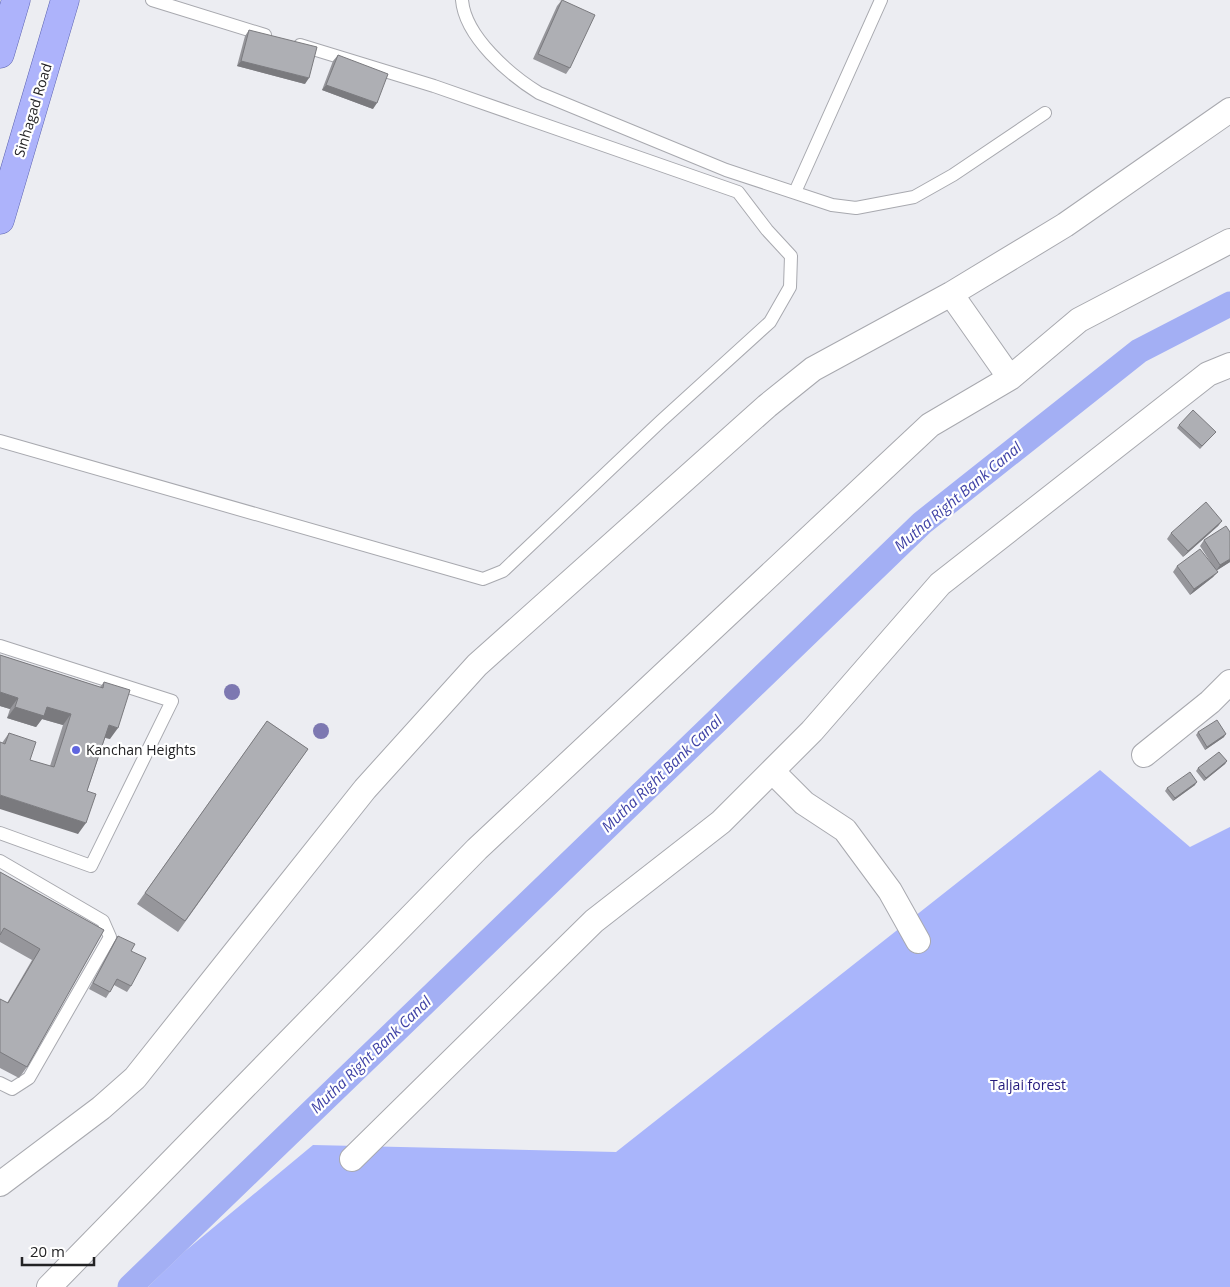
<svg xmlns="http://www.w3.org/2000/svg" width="1230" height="1287" font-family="'Open Sans',sans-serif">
<rect width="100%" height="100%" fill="#ecedf2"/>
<path fill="#a9b5fb" d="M1100 770 1190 847 1230 827V1287H148L184 1252 313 1145 616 1152Z"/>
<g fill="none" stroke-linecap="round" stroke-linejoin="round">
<path stroke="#a3aff4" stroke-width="25" d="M130 1287 922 523 1139 351 1230 304"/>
<defs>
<path id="service" d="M152 0 265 35
M462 0C465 37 510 75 539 93L726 170 832 205 856 208 914 197 953 175 1045 113
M795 192 881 0
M0 441 483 579 503 571 661 421 770 322 790 287 791 256 767 230 738 192 434 86 300 45
M0 646 172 701 91 866 0 833
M0 861 103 921 110 937 29 1078 12 1089 0 1083"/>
<path id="minor" d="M951 294 1010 378
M1144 755 1210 702 1230 682
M772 771 804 803 845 830 890 891 918 941
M352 1159 594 921 721 822 812 731 940 584 1208 374 1230 365
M0 1184 101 1108 135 1078 365 789 477 665 767 406 813 369 951 294 1065 225 1230 110
M49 1287 477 849 930 425 1010 378 1079 320 1230 241"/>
<path id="primary" d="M0 54 16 0
M0 220 65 0"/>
</defs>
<use href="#service" stroke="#a8a9af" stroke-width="14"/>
<use href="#minor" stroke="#a8a9af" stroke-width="26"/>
<use href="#primary" stroke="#5960ae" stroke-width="29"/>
<use href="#service" stroke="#fff" stroke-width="12"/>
<use href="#minor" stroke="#fff" stroke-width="24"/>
<use href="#primary" stroke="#adb3fb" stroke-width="28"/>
</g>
<g fill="#7d78b1">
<circle cx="232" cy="692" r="8"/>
<circle cx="321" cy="731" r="8"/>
</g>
<path fill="#96969b" d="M558 0 562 1 570 68 566 74 533 59 557 6 561 1Z
M249 30 305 84 237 66 245 36Z
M338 55 373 109 322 90 333 61Z
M1179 425 1216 432 1200 449 1177 428Z
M1222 521 1218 526 1183 557 1167 539 1171 533Z
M1204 540 1230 562 1217 570 1213 577 1190 595 1173 572 1177 566 1211 563 1200 546Z
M0 655 100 687 104 682 110 739 105 738 87 791 78 834 2 743 9 733 30 760 50 766 63 725 42 719 36 727 7 718 10 709 0 706Z
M267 721 308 749 178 932 137 904Z
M1198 732 1224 737 1205 750 1196 735Z
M1227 761 1225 764 1204 781 1196 771 1198 768Z
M1195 785 1173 801 1165 791 1167 788Z
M0 872 104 930 27 1067 19 1078 0 1068V999L7 1003 32 960 0 942Z
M118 936 131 951V986L127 992 114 985 106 998 89 989 114 942Z"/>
<path fill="#7a7a7e" d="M241 61 309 78 305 84 237 66Z
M326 85 377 103 373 109 322 90Z
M1222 521 1218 526 1183 557 1188 551Z
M1230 559V562L1216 571 1220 565Z
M1218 572 1213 577 1190 595 1194 589Z
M0 692 18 698 10 709 0 706Z
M15 707H47L71 714 63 725 42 719 36 727 7 718Z
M109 725 118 728 110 739 101 736Z
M1226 734 1224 737 1205 750 1207 747Z
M1227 761 1225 764 1204 781 1206 778Z
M1197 782 1195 785 1173 801 1175 798Z
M0 795 86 823 78 834 0 809Z"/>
<path fill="#aeafb4" stroke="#7a7a7e" d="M562 0 595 15 570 68 538 54Z
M249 30 317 47 309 78 241 61Z
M338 55 388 74 377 103 326 85Z
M1193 410 1216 432 1202 446 1179 425Z
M1206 502 1222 521 1188 551 1171 533Z
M1226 526 1230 532V559L1220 565 1204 540Z
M1200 549 1218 572 1194 589 1177 566Z
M0 655 103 688 104 682 130 690 118 728 109 725 87 791 96 794 86 823 0 795V742L5 744 9 733 36 742 30 760 54 767 71 714 47 707 44 716 15 707 18 698 0 692Z
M1217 720 1226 734 1207 747 1198 732Z
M267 721 308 749 185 921 145 893Z
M1219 752 1227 761 1206 778 1198 768Z
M1190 772 1197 782 1175 798 1167 788Z
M0 872 104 930 27 1067 0 1052V999L8 1003 40 949 4 928 0 935Z
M118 936 135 944 131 951 146 958 131 986 117 979 110 992 93 983Z"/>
<circle fill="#6066df" stroke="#fff" stroke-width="2" cx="76" cy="750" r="5"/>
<g text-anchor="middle" stroke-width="4.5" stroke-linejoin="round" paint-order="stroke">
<g font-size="14" fill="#222224" stroke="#fff">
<text transform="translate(33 110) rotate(-73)" y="5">Sinhagad Road</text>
</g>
<g font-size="14" fill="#222224" stroke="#fff" text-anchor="start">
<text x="86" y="755">Kanchan Heights</text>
</g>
<g font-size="14" fill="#23197c" stroke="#fff">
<text x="1028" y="1090">Taljai forest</text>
</g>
<g font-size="15" font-style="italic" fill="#4043a6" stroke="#fff">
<text transform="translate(958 497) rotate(-40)" y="5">Mutha Right Bank Canal</text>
<text transform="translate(662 774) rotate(-44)" y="5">Mutha Right Bank Canal</text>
<text transform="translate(371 1055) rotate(-44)" y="5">Mutha Right Bank Canal</text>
</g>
</g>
<path d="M22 1257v8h72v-8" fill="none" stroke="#222224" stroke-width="2.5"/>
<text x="30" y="1257" font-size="15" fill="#222224" stroke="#ffffff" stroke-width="4" paint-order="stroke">20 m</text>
</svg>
